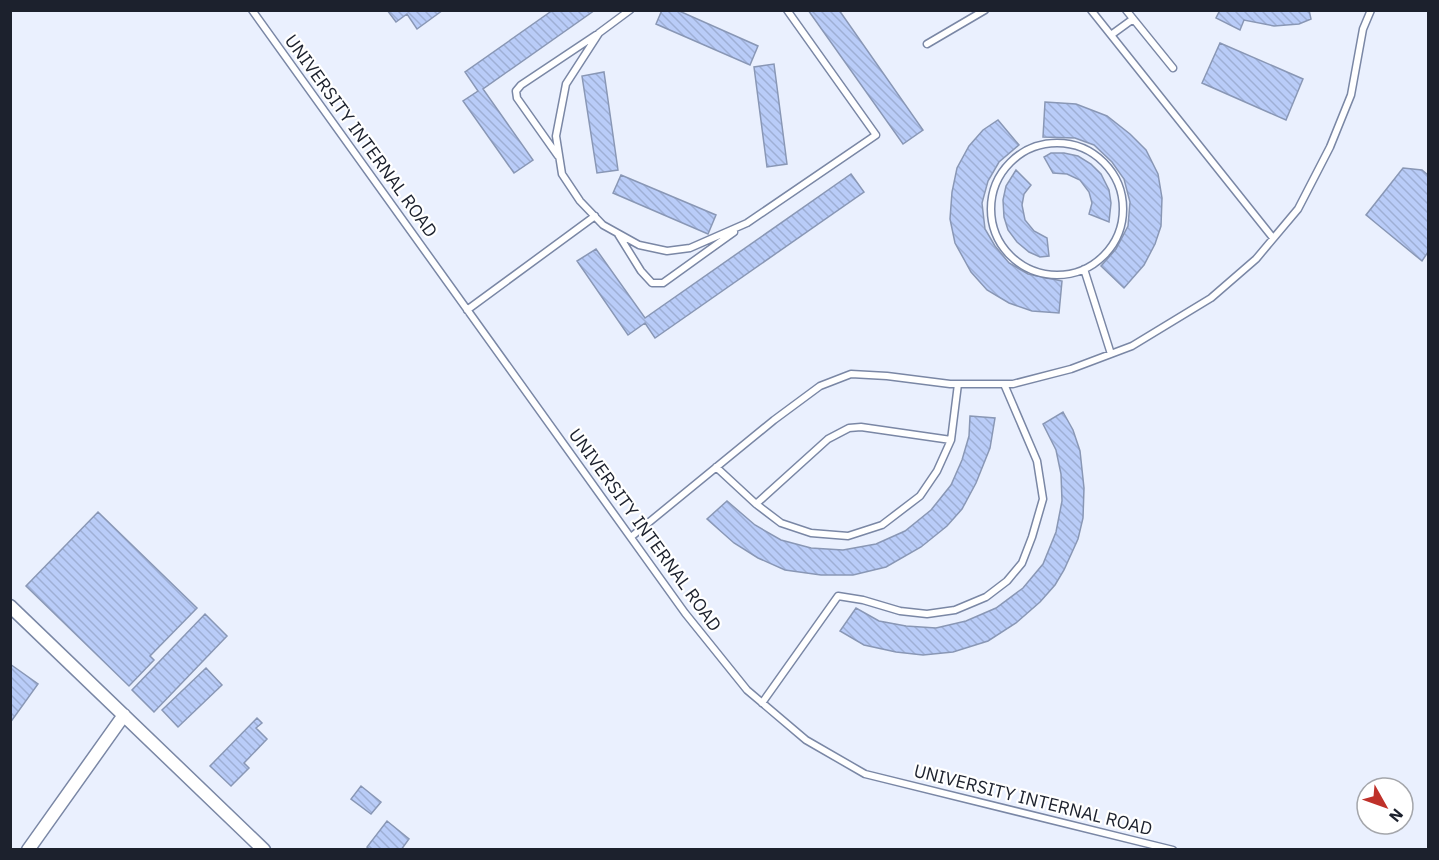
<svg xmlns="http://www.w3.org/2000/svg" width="1439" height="860" font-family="'IBM Plex Sans',sans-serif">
<defs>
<pattern id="building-back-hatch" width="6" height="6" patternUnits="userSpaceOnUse" patternTransform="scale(1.5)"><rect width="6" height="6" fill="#b9ccf8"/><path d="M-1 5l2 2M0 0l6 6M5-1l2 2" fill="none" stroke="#9eafd5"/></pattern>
</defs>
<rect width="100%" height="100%" fill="#eaf0fe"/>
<path fill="url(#building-back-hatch)" stroke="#8997b5" stroke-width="1.5" d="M387 10H443L417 29 407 14 396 22Z
M553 10H595L483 89 533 160 514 173 463 101 478 91 465 72Z
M662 10H677L758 46 750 65 656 24Z
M808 10H839L923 130 903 144Z
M1220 10H1309L1311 19 1299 24 1274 26 1244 20 1240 30 1216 18Z
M1220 43 1303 79 1286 120 1202 83Z
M774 64 787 164 767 167 754 67Z
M604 72 618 170 597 173 582 76Z
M1045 102 1076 104 1107 116 1130 134 1146 150 1158 174 1162 198 1161 226 1155 244 1144 265 1124 288 1101 266 1116 249 1128 226 1130 202 1124 179 1112 162 1094 145 1075 138 1043 137Z
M998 120 1019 145 999 162 988 181 982 203 985 229 995 246 1009 263 1028 274 1062 281 1059 313 1032 311 1009 303 987 290 971 272 955 243 950 219 952 192 957 168 969 146 983 130Z
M1051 153H1064L1078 156 1091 164 1101 174 1109 190 1111 203 1109 222 1089 214 1092 203 1089 192 1080 180 1067 174 1053 173 1044 157Z
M1403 168 1422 170 1428 175V252L1422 261 1366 215Z
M1016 170 1031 185 1024 194 1022 205 1025 220 1034 231 1047 238 1049 256 1040 257 1029 252 1017 242 1008 230 1004 217 1003 200 1006 186Z
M851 174 864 192 655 338 645 323 628 335 577 261 596 249 645 318Z
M621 175 716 215 708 234 613 193Z
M1063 412 1073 430 1080 451 1084 488 1083 518 1078 539 1064 570 1055 585 1040 602 1016 623 988 641 953 652 923 655 896 652 864 645 840 631 856 608 879 621 906 626 936 628 966 621 996 608 1023 588 1043 564 1056 532 1062 501 1061 474 1056 450 1043 424Z
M970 416 995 418 990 448 976 483 962 509 947 526 921 547 886 567 853 575H821L785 570 758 558 734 543 707 519 727 501 755 525 781 540 811 548 843 550 876 544 905 531 931 510 951 485 962 460 969 436Z
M98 512 197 608 150 656 154 660 129 686 26 586Z
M205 614 227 636 154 712 132 690Z
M10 664 38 684 10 723Z
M206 668 222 685 178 727 162 710Z
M257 718 262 723 256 728 267 739 244 763 249 768 231 786 210 766Z
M361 786 381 802 371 814 351 799Z
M387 821 409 839 401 850H371L367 847Z"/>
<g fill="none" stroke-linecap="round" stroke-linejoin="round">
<defs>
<path id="service" d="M252 10 685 613 747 690 806 740 865 774 1173 850
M630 10 599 33 566 84 556 136 562 174 580 201 603 225 639 245 667 251 690 248 747 223 876 135 787 10
M1091 10 1273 238
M1126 10 1173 68
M1111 35 1133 19
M927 44 985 10
M991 209a66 66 0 1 1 132 0a66 66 0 1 1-132 0Z
M558 156 517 98 516 91 521 85 596 35
M618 234 641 271 652 283H663L734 232
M1084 269 1111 354
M467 310 595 216
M716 467 756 504 781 523 811 533 848 536 882 525 920 496 937 471 951 440 958 384
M756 504 828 439 849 428 861 427 951 440
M631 537 774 420 820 386 851 374 887 376 950 384H1013L1071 369 1132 346 1211 298 1256 259 1298 209 1330 147 1351 95 1363 29 1371 10
M762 703 838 596 863 600 900 611 927 614 955 610 986 597 1007 581 1022 563 1032 537 1043 499 1037 461 1004 384"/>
<path id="minor" d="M10 606 264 850
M28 850 124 715"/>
</defs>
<use href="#service" stroke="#7a87a5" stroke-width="9"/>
<use href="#minor" stroke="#7a87a5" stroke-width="15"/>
<use href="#service" stroke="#fff" stroke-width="6"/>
<use href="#minor" stroke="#fff" stroke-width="12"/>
</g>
<g text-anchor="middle" stroke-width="4.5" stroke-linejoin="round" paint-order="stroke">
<g font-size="18" fill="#1c212d" stroke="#fff">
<text transform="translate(361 136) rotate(54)" y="6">UNIVERSITY INTERNAL ROAD</text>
<text transform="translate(645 530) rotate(54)" y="6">UNIVERSITY INTERNAL ROAD</text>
<text transform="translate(1033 800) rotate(14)" y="6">UNIVERSITY INTERNAL ROAD</text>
</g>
</g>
<rect width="1439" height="860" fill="none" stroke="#1c212d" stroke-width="24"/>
<g transform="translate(1385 806) rotate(130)"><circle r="28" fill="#ffffff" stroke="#a4a6ab" stroke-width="1.5"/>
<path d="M0-4.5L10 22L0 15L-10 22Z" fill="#bf312a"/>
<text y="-9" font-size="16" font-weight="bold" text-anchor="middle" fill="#1c212d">N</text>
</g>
</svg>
